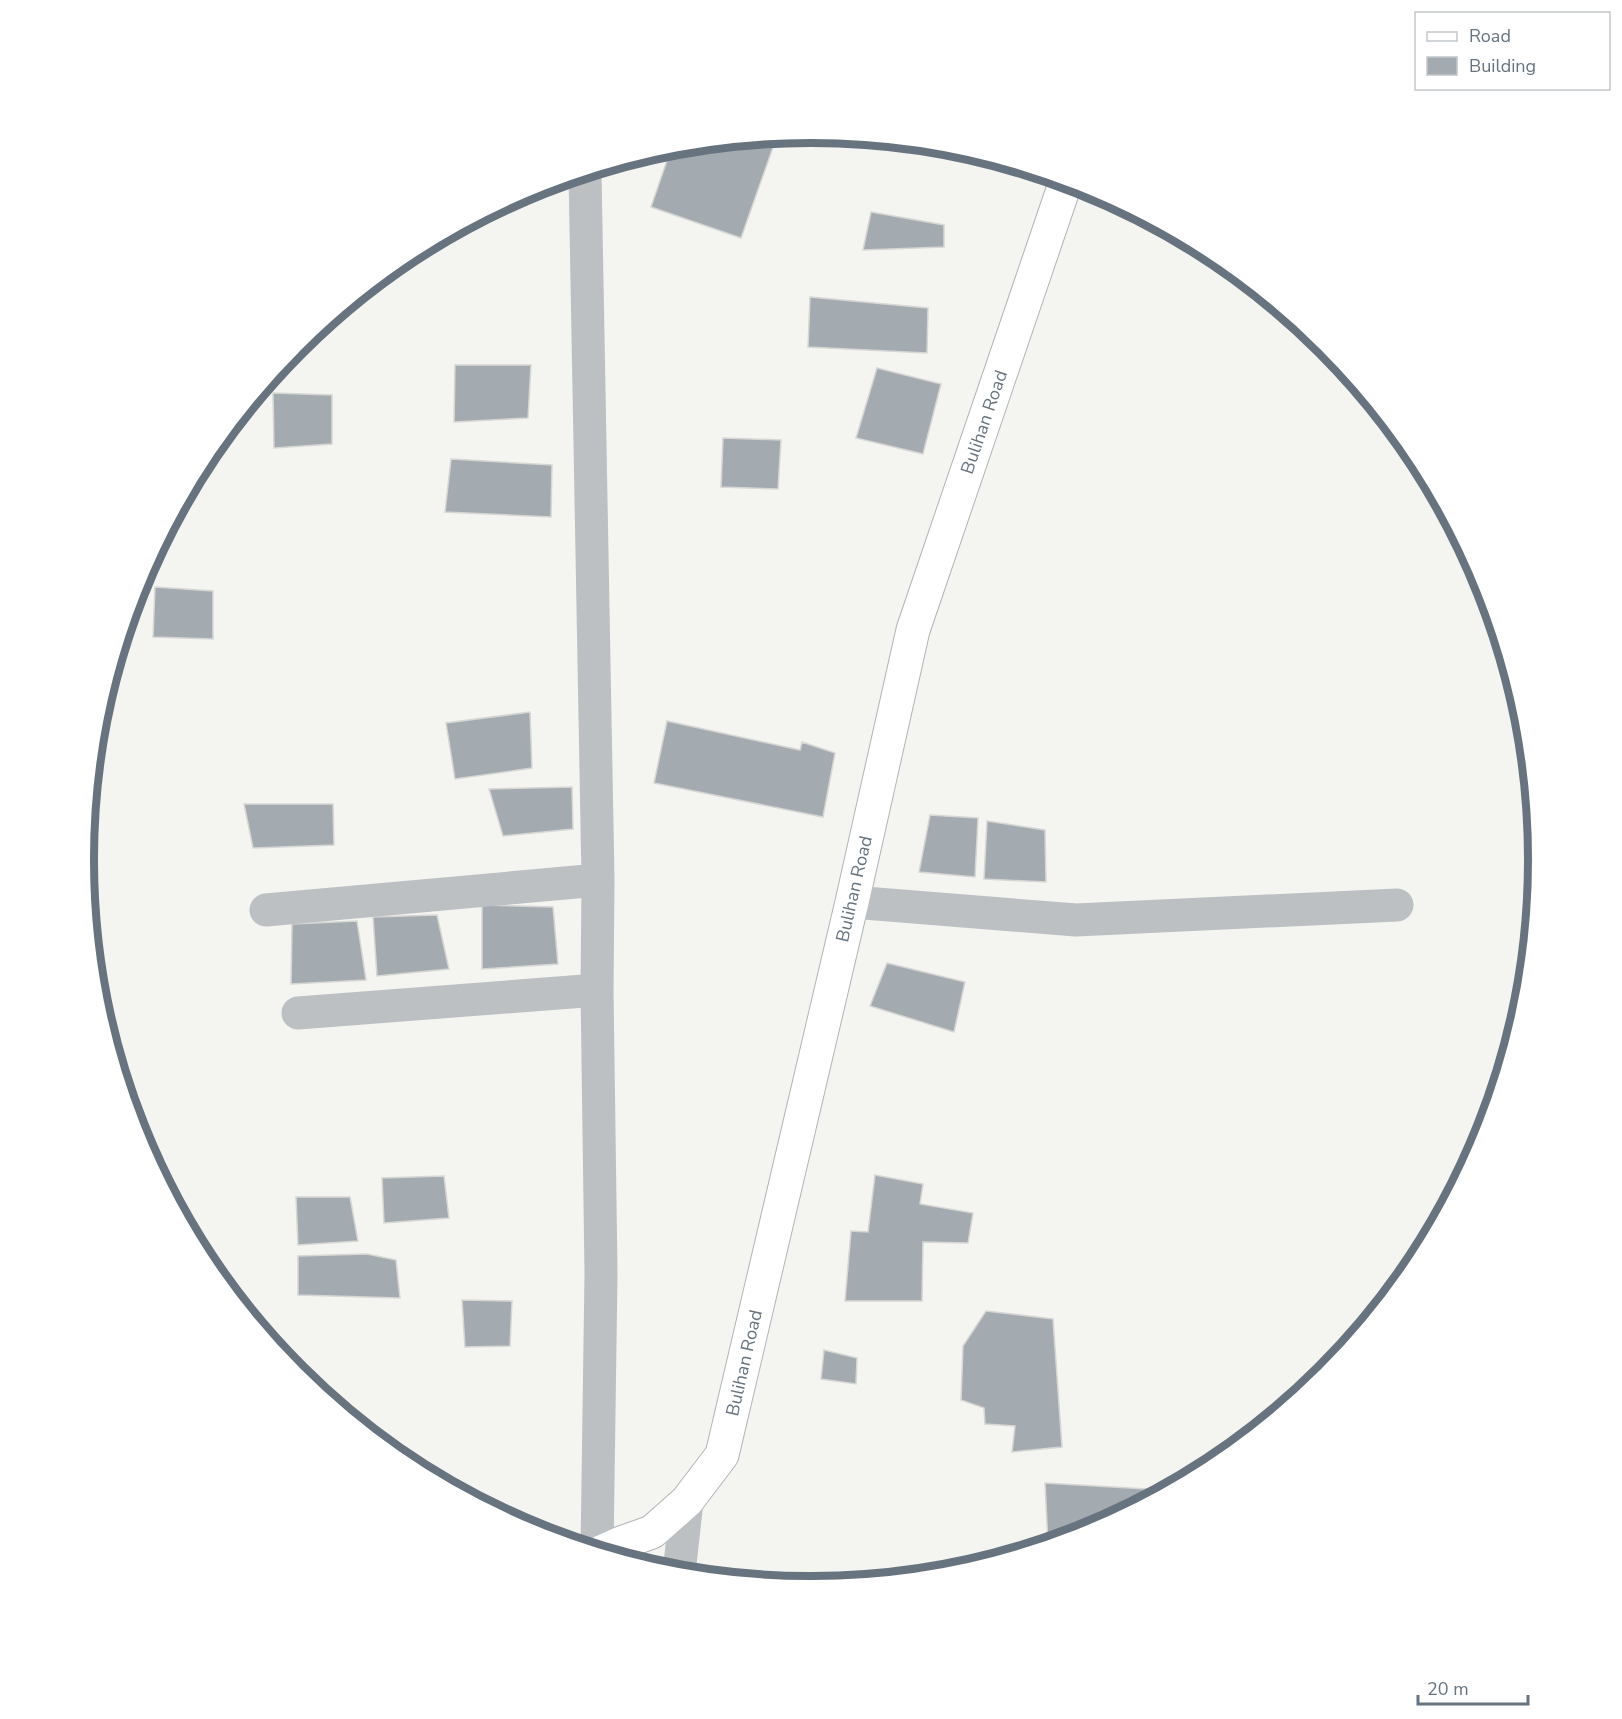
<svg xmlns="http://www.w3.org/2000/svg" width="1622" height="1719" font-family="'Nunito Sans',sans-serif">
<rect width="100%" height="100%" fill="#f4f4f1"/>
<path fill="#a4abb0" stroke="#d6d6d4" stroke-width="1.5" d="M777 136 741 238 651 207 672 146Z
M871 212 944 225V247L863 250Z
M810 297 928 308 927 353 808 347Z
M455 365H531L528 418 454 422Z
M877 368 941 384 923 454 856 438Z
M273 393 332 395V444L274 448Z
M723 438 781 440 778 489 721 487Z
M451 459 552 465 551 517 445 512Z
M155 587 213 591V639L153 637Z
M530 712 532 768 455 779 446 723Z
M667 721 800 750 802 742 835 753 823 817 654 783Z
M572 787 573 829 503 836 489 789Z
M244 804H333L334 845 253 848Z
M930 815 978 818 975 877 919 872Z
M987 821 1045 830 1046 882 984 879Z
M482 905 553 907 558 964 482 969Z
M437 915 449 969 377 976 373 917Z
M357 921 366 980 291 984 292 924Z
M887 963 965 982 954 1032 870 1006Z
M875 1175 923 1184 920 1204 973 1213 968 1243 923 1242 922 1301H845L851 1231 868 1232Z
M444 1176 449 1218 384 1223 382 1178Z
M296 1197H350L358 1241 298 1245Z
M367 1254 396 1260 400 1298 298 1295V1256Z
M462 1300 512 1301 510 1346 465 1347Z
M986 1311 1053 1319 1062 1447 1012 1452 1015 1426 985 1424 984 1408 961 1400 963 1346Z
M824 1350 857 1358 856 1384 821 1379Z
M1045 1483 1163 1490V1492L1089 1531 1048 1544Z"/>
<g fill="none" stroke-linecap="round" stroke-linejoin="round">
<defs>
<path id="major" d="M601 1552 621 1543 652 1532 687 1501 722 1455 852 902 913 630 1066 181"/>
</defs>
<use href="#major" stroke="#b0b4b7" stroke-width="35"/>
<path stroke="#bcc0c3" stroke-width="33" d="M585 172 598 880 597 990 601 1273 597 1551
M852 902 1076 920 1397 905
M266 910 598 880
M298 1013 597 990
M679 1573 687 1501"/>
<use href="#major" stroke="#fff" stroke-width="33"/>
</g>
<g text-anchor="middle" stroke-width="6" stroke-linejoin="round" paint-order="stroke">
<g font-size="18" fill="#67747f" stroke="#fff">
<text transform="translate(984 422) rotate(-71)" y="6">Bulihan Road</text>
<text transform="translate(854 889) rotate(-77)" y="6">Bulihan Road</text>
<text transform="translate(744 1363) rotate(-77)" y="6">Bulihan Road</text>
</g>
</g>
<path d="M0 0H1622V1719H0ZM810 143H812A716 716 0 0 1 1528 859V860A716 716 0 0 1 812 1576H810A716 716 0 0 1 94 860V859A716 716 0 0 1 810 143Z" fill="#fff" fill-rule="evenodd"/>
<path fill="none" stroke="#67747f" stroke-width="8" d="M810 143H812A716 716 0 0 1 1528 859V860A716 716 0 0 1 812 1576H810A716 716 0 0 1 94 860V859A716 716 0 0 1 810 143Z"/>
<rect x="1415" y="12" width="195" height="78" fill="#ffffff" stroke="#c2c7cc" stroke-width="1.5"/>
<rect x="1427" y="32" width="30" height="9" fill="#ffffff" stroke="#c2c7cc" stroke-width="1.5"/>
<text x="1469" y="42" font-size="18" fill="#67747f">Road</text>
<rect x="1427" y="57" width="30" height="18" fill="#a4abb0" stroke="#c2c7cc" stroke-width="1.5"/>
<text x="1469" y="72" font-size="18" fill="#67747f">Building</text>
<path d="M1418 1695v9h110v-9" fill="none" stroke="#67747f" stroke-width="3"/>
<text x="1427" y="1695" font-size="18" fill="#67747f" stroke="#ffffff" stroke-width="4.5" paint-order="stroke">20 m</text>
</svg>
